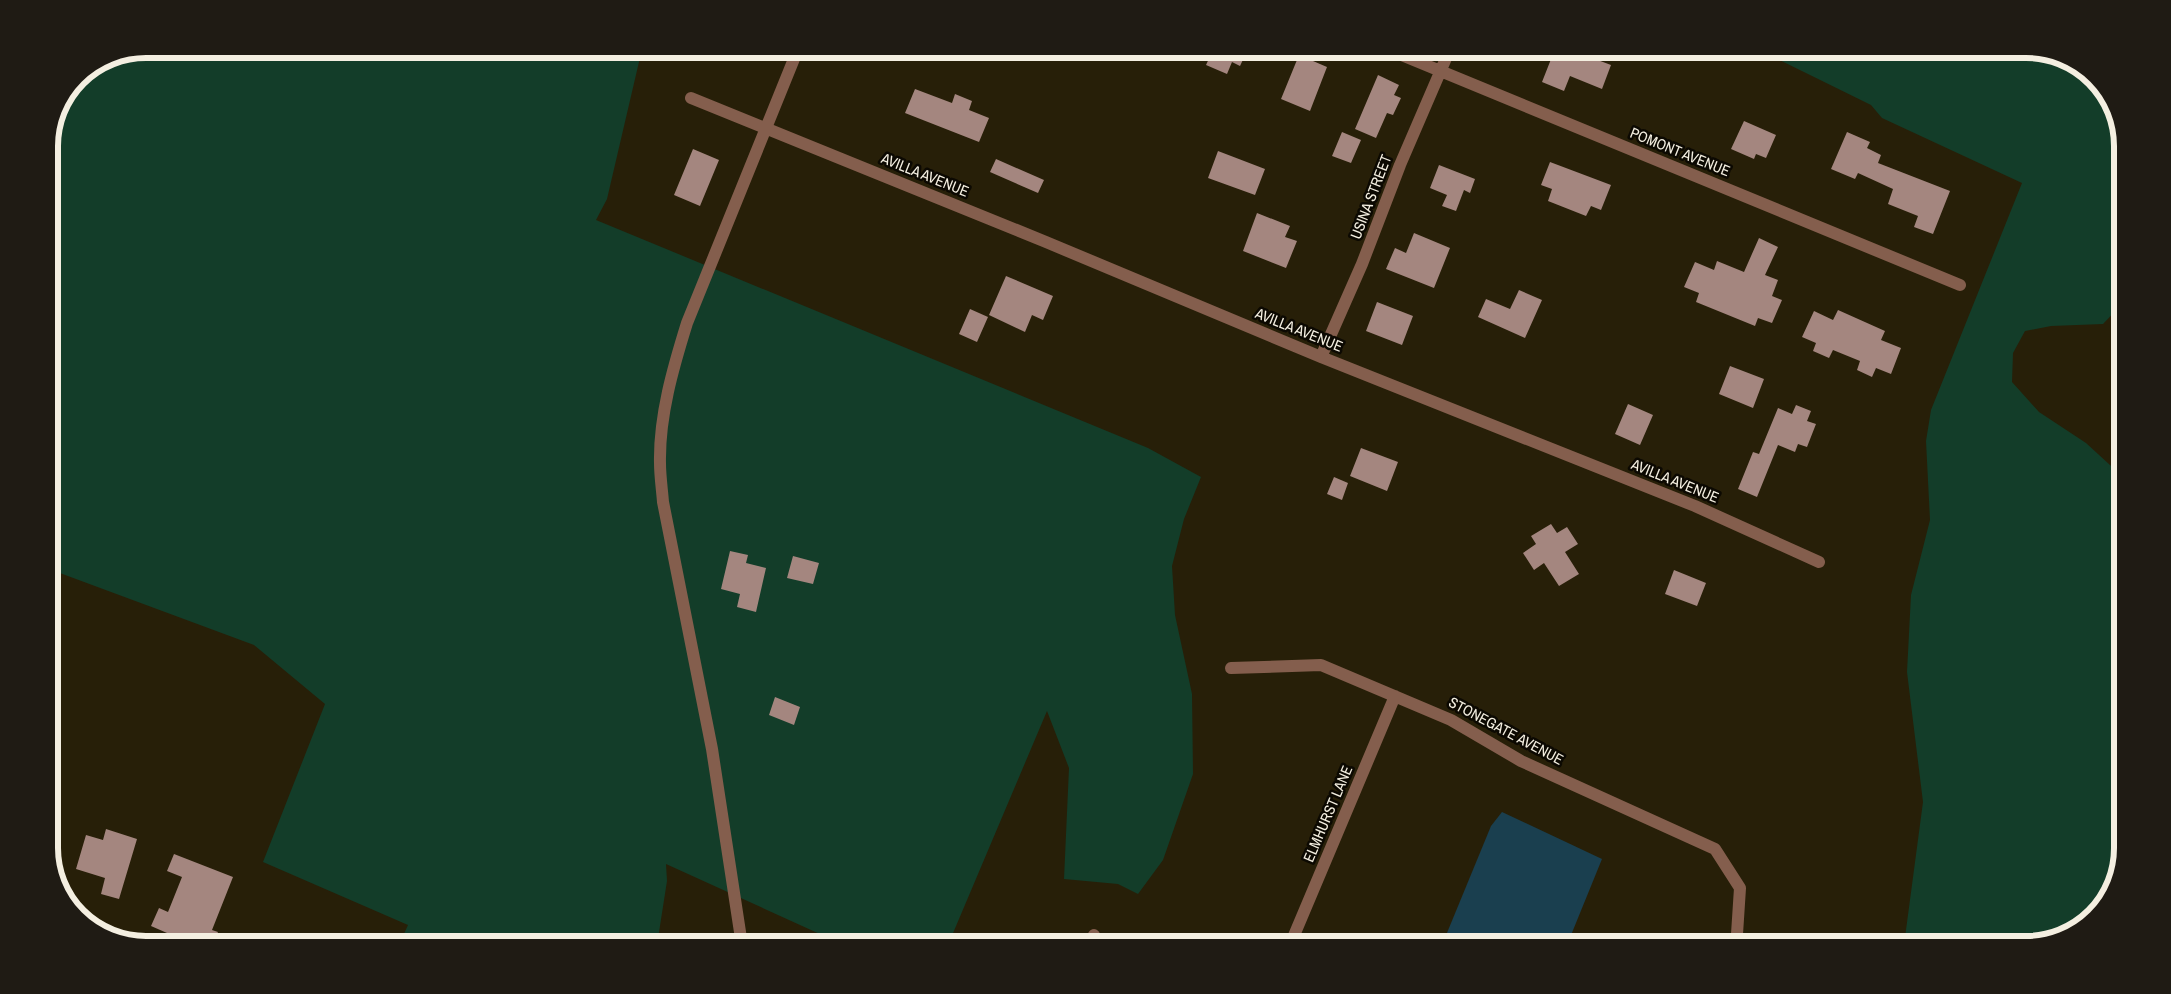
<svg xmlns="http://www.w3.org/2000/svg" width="2171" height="994" font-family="'Archivo Narrow',sans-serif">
<rect width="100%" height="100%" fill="#271f08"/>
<path fill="#133d29" d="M145 49H642L607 199 596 220 1148 448 1201 477 1184 519 1172 566 1175 615 1192 694 1193 774 1163 860 1138 894 1118 884 1064 879 1069 768 1047 711 948 945H844L666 864 667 881 657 945H399L408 925 263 862 325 704 254 645 49 569V139L56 108 77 77 109 56Z
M1757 49H2026L2063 56 2106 91 2122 139V304L2103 324 2051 326 2025 331 2013 353 2012 382 2039 412 2086 443 2122 476V849L2115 886 2080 929 2026 945H1904L1923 802 1907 672 1911 595 1930 520 1926 441 1931 410 2022 183 1882 118 1871 105Z"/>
<path fill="#1a3f4f" d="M1502 812 1602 859 1567 945H1442L1491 826Z"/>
<path fill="#a4867f" d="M1204 49H1248L1240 66 1232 62 1227 74 1206 65 1212 52Z
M1555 49H1581L1579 53 1611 65 1602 89 1570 76 1564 91 1542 82Z
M1299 55 1327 67 1310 111 1281 99Z
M1378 75 1399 85 1394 95 1401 98 1393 115 1387 113 1376 138 1355 129Z
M915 89 952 103 955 94 972 101 969 110 989 118 979 142 905 113Z
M1744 121 1776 135 1766 158 1756 154 1754 159 1731 149Z
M1342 132 1361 140 1351 163 1332 156Z
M1847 132 1870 142 1867 148 1881 155 1878 163 1950 191 1933 234 1914 227 1918 216 1888 204 1893 189 1858 173 1855 179 1831 169Z
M693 149 719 160 700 206 674 195Z
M1218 151 1265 169 1255 195 1208 178Z
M996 159 1044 180 1038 193 990 172Z
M1550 162 1611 185 1601 210 1591 206 1586 216 1548 201 1552 189 1541 185Z
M1439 165 1475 179 1470 193 1464 190 1456 211 1442 206 1447 195 1430 188Z
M1257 213 1290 226 1285 237 1297 241 1286 268 1243 251Z
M1414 233 1450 248 1434 288 1386 269 1395 248 1406 253Z
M1759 238 1778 247 1765 275 1778 280 1772 296 1782 300 1772 323 1758 318 1755 326 1696 302 1699 293 1684 287 1695 262 1714 270 1717 261 1744 272Z
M1006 276 1053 296 1043 320 1032 315 1025 332 989 315Z
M1519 290 1542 300 1525 338 1478 317 1486 299 1510 309Z
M1377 302 1413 316 1402 345 1366 331Z
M970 309 988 317 977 342 959 334Z
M1838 310 1885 331 1881 340 1901 348 1891 374 1876 368 1872 377 1857 370 1860 361 1833 350 1829 358 1813 351 1816 343 1802 337 1814 311 1833 320Z
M1730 366 1764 379 1753 408 1719 394Z
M1628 404 1653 415 1640 445 1615 434Z
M1796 405 1811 411 1807 421 1816 424 1807 447 1798 444 1795 452 1778 445 1757 497 1738 489 1753 452 1759 454 1778 408 1792 414Z
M1361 448 1398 462 1387 491 1350 476Z
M1334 477 1348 483 1342 500 1327 494Z
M1551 524 1557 533 1567 527 1578 544 1565 552 1579 574 1559 586 1544 563 1534 570 1523 553 1536 544 1531 536Z
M730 551 748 555 746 563 766 568 756 612 737 607 740 594 721 589Z
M793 556 819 563 813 584 787 578Z
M1674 570 1706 583 1697 606 1665 594Z
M775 697 800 707 794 725 769 715Z
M106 829 137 839 119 899 101 894 105 878 76 869 86 835 103 840Z
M174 854 233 877 212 930 218 932 212 945H162L167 933 151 926 159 908 168 912 182 877 167 871Z"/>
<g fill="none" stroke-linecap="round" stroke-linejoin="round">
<path stroke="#845e4d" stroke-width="12" d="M1387 49 1960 285
M691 98 1046 242 1321 357 1695 506 1819 562
M1321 357 1362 264 1400 165 1450 49
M1231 668 1321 665 1451 720 1521 761 1715 849 1740 888 1737 934 1732 945
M742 945 712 749 663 502C662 489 660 476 660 463 659 416 673 368 687 323L798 49
M1089 945 1094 935
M1290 945 1395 696"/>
</g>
<g text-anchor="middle" stroke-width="5" stroke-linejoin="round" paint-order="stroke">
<g font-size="15" fill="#f4efe1" stroke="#0c0902">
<text transform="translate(1680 152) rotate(22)" y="5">POMONT AVENUE</text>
<text transform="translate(925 175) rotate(22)" y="5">AVILLA AVENUE</text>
<text transform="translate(1371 197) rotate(-69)" y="5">USINA STREET</text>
<text transform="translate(1299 330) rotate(22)" y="5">AVILLA AVENUE</text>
<text transform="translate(1675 481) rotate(22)" y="5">AVILLA AVENUE</text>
<text transform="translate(1506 731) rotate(28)" y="5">STONEGATE AVENUE</text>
<text transform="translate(1328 814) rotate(-67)" y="5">ELMHURST LANE</text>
</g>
</g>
<path d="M0 0H2171V994H0ZM146 58H2026A88 88 0 0 1 2114 146V848A88 88 0 0 1 2026 936H146A88 88 0 0 1 58 848V146A88 88 0 0 1 146 58Z" fill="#1f1b14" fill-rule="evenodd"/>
<path fill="none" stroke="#f4efe1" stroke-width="6" d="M146 58H2026A88 88 0 0 1 2114 146V848A88 88 0 0 1 2026 936H146A88 88 0 0 1 58 848V146A88 88 0 0 1 146 58Z"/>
</svg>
